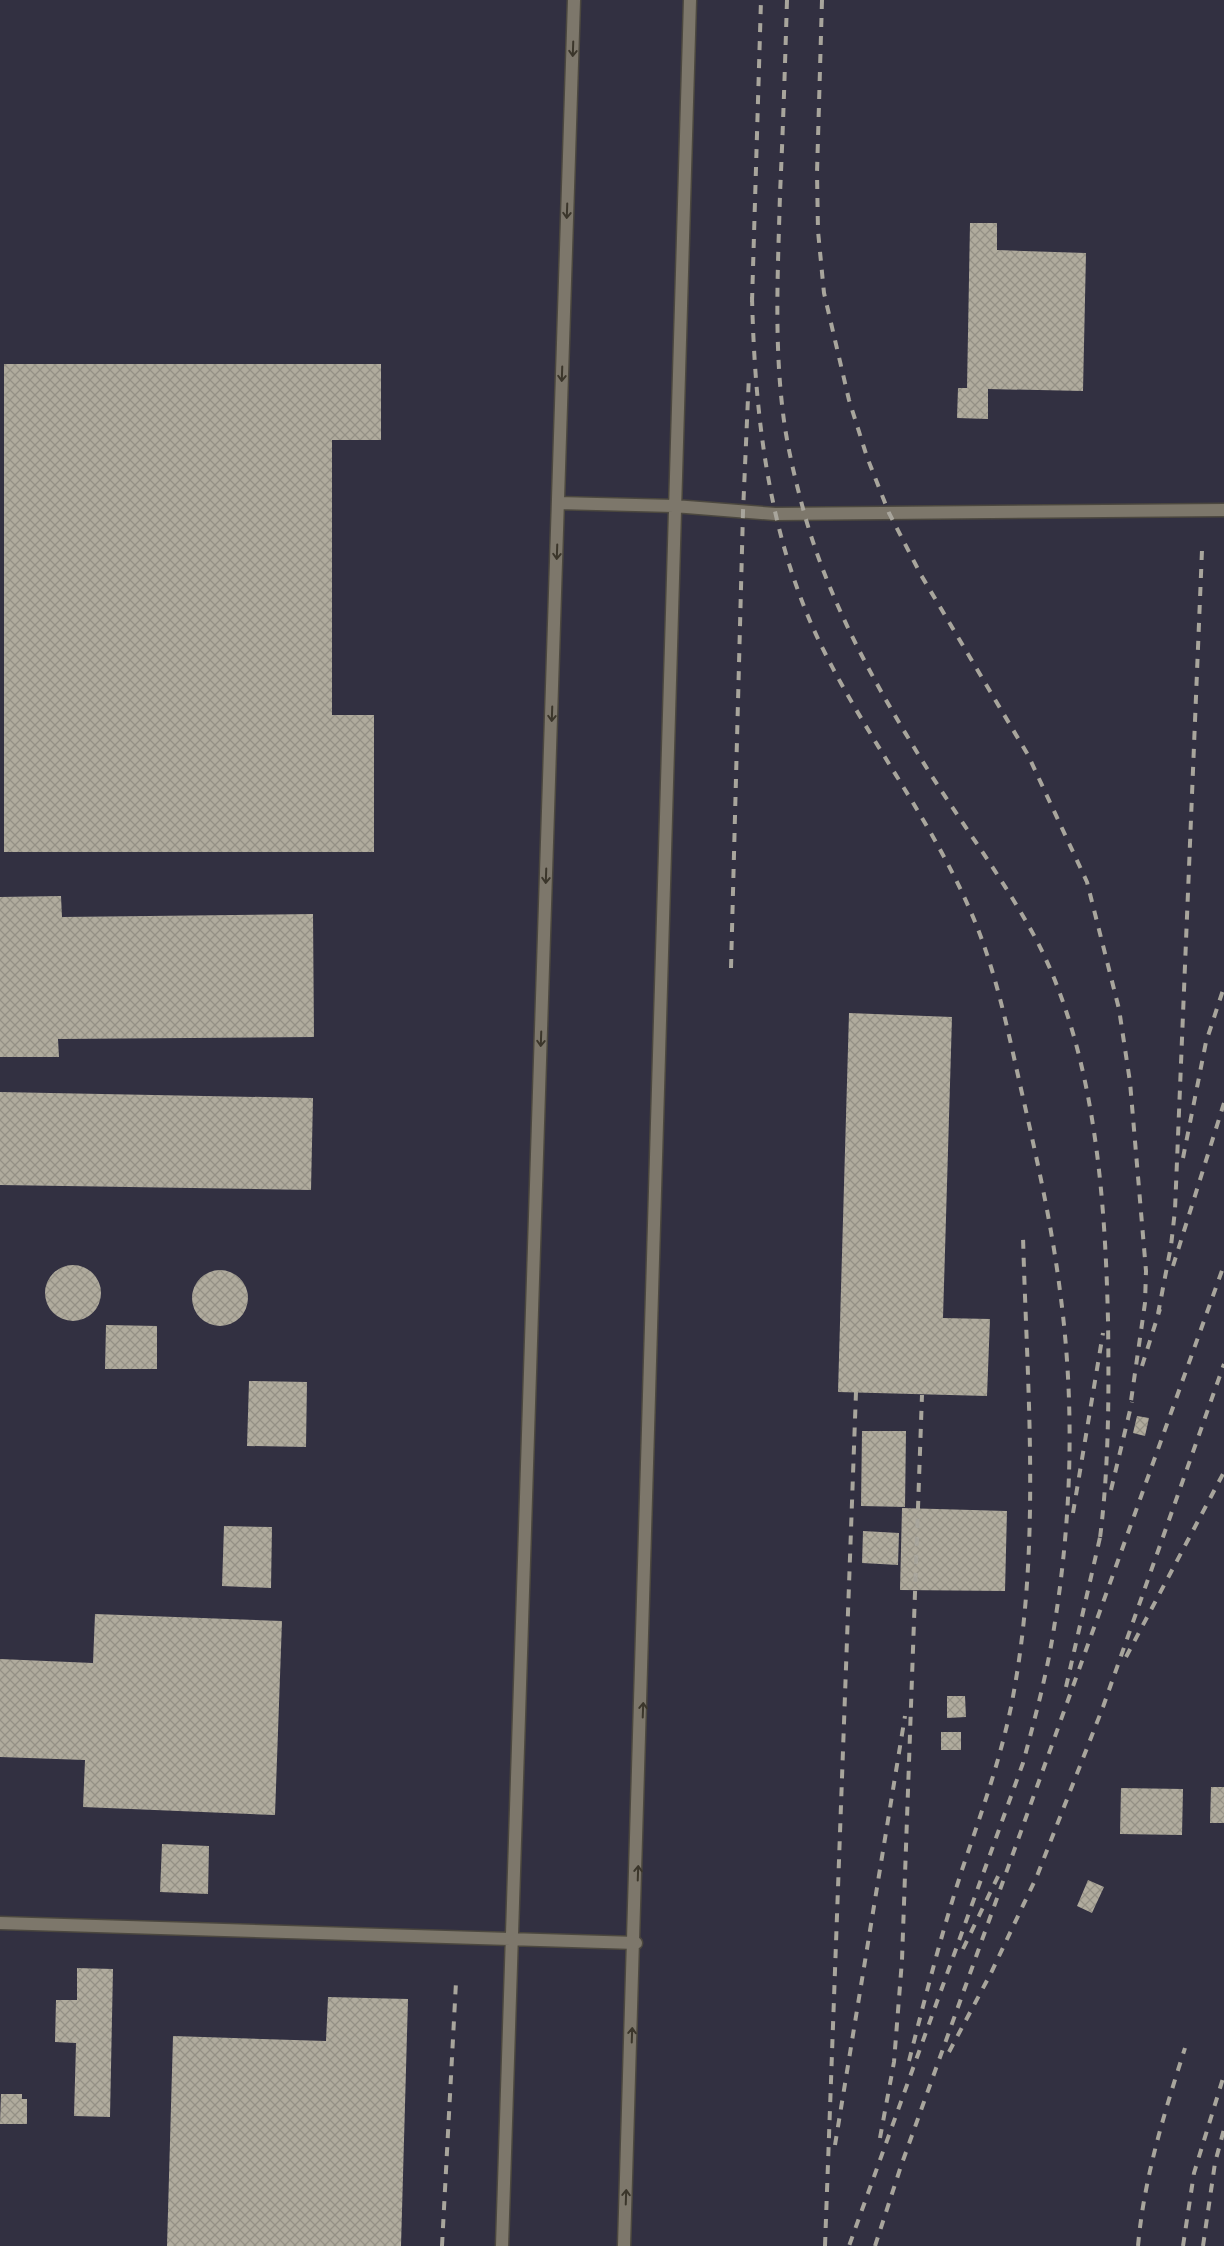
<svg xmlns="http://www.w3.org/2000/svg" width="1224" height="2246" font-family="'Space Grotesk',sans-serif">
<defs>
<pattern id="building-cross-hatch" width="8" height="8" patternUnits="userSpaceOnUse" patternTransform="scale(1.25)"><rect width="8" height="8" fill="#b0ab9d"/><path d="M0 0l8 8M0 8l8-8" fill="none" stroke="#949085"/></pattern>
</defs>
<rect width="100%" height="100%" fill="#2f2b20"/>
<path fill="#323041" d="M0 0H1224V2246H0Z"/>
<path fill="url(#building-cross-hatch)" d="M970 223H997V250L1086 253 1083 391 988 389V419L957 418 958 388H967Z
M4 364H381V440H332V715H374V852H4Z
M61 896 62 917 313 914 314 1037 58 1039 59 1057H0V897Z
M849 1013 952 1017 943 1318 990 1319 987 1396 838 1392Z
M0 1092 313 1098 311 1190 0 1185Z
M45 1293a28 28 0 1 1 56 0a28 28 0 1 1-56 0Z
M192 1298a28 28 0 1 1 56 0a28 28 0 1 1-56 0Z
M106 1325 157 1326V1369H105Z
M249 1381 307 1382 306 1447 247 1446Z
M1137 1416 1149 1418 1145 1436 1133 1433Z
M862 1431H906L905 1507 861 1506Z
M902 1508 1007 1511 1005 1591 900 1590Z
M224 1526 272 1527 271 1588 222 1586Z
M863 1531 899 1533 898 1565 862 1563Z
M95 1614 282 1621 275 1815 83 1807 85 1760 0 1757V1659L93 1663Z
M947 1696H965L966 1717 947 1718Z
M941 1732H961V1750H941Z
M1211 1787H1224V1823H1210Z
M1121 1788 1183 1789 1182 1835 1120 1834Z
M162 1844 209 1846 208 1894 160 1892Z
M1088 1880 1104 1887 1092 1913 1077 1906Z
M77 1968 113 1969 110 2117 74 2116 76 2043 55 2042 56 2000H77Z
M328 1997 408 1999 401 2246H167L173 2036 326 2041Z
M1 2094H22V2099H27V2124H0Z"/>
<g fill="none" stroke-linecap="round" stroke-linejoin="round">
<defs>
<path id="service" d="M558 503 674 506 775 514 1224 510
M0 1923 636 1943
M502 2246 574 0
M624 2246C653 1498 667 749 690 0"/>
</defs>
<use href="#service" stroke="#4c483f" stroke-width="15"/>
<use href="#service" stroke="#7d776b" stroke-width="12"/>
<path stroke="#a8a59c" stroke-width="4" stroke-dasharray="9 9" stroke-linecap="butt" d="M787 0C785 65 783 130 780 194 778 267 774 341 783 413 787 447 796 483 805 516 831 607 878 690 928 770 964 827 1005 881 1037 941 1095 1054 1105 1195 1108 1320 1109 1393 1109 1466 1100 1538
M822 0 817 173 818 231 824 293 849 400 867 457 889 513 921 575 1028 755 1087 882 1119 1009 1130 1082 1146 1271 1145 1303 1130 1408
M752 297C755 420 769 544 826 655 870 742 931 820 970 910 997 971 1009 1037 1024 1102 1038 1164 1052 1227 1060 1291 1075 1403 1072 1517 1054 1628 1047 1674 1035 1718 1023 1763L849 2246
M752 302 761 0
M731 968 743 512 749 375
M1183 1158 1206 1042 1224 987
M1173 1266 1224 1103
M1158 1314 1171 1246 1175 1210 1202 550
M1142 1366 1160 1309
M1111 1490 1132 1402
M1073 1513 1103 1333
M1126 1657 1224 1472
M1066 1687 1101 1533
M963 1949 1002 1868
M949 2052 991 1973 1037 1876 1103 1707 1224 1364
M909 2061C925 1998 941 1935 961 1873 981 1813 1003 1754 1014 1691 1041 1541 1027 1387 1023 1236
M880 2138 894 2062 902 1960 922 1395
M835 2145 905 1716
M442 2246 456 1982
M825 2246 856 1392
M875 2246 901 2166 1224 1265
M1138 2246C1144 2178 1164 2114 1185 2048
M1183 2246 1194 2173 1224 2075
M1203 2246 1215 2163 1224 2129"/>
</g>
<defs><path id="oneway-shaft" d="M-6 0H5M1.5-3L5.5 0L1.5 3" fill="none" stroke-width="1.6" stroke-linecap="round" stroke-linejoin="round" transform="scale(1.25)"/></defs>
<g stroke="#3b362b">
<use href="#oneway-shaft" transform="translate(573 49) rotate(92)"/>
<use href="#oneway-shaft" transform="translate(567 211) rotate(92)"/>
<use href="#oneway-shaft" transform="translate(562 374) rotate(92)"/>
<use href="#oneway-shaft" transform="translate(557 552) rotate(92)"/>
<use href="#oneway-shaft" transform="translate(552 714) rotate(92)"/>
<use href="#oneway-shaft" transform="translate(546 876) rotate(92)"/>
<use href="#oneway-shaft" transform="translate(541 1039) rotate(92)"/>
<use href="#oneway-shaft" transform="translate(643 1710) rotate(-88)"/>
<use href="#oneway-shaft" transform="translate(638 1873) rotate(-88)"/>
<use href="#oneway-shaft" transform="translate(632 2035) rotate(-88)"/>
<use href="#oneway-shaft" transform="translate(626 2197) rotate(-88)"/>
</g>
</svg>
